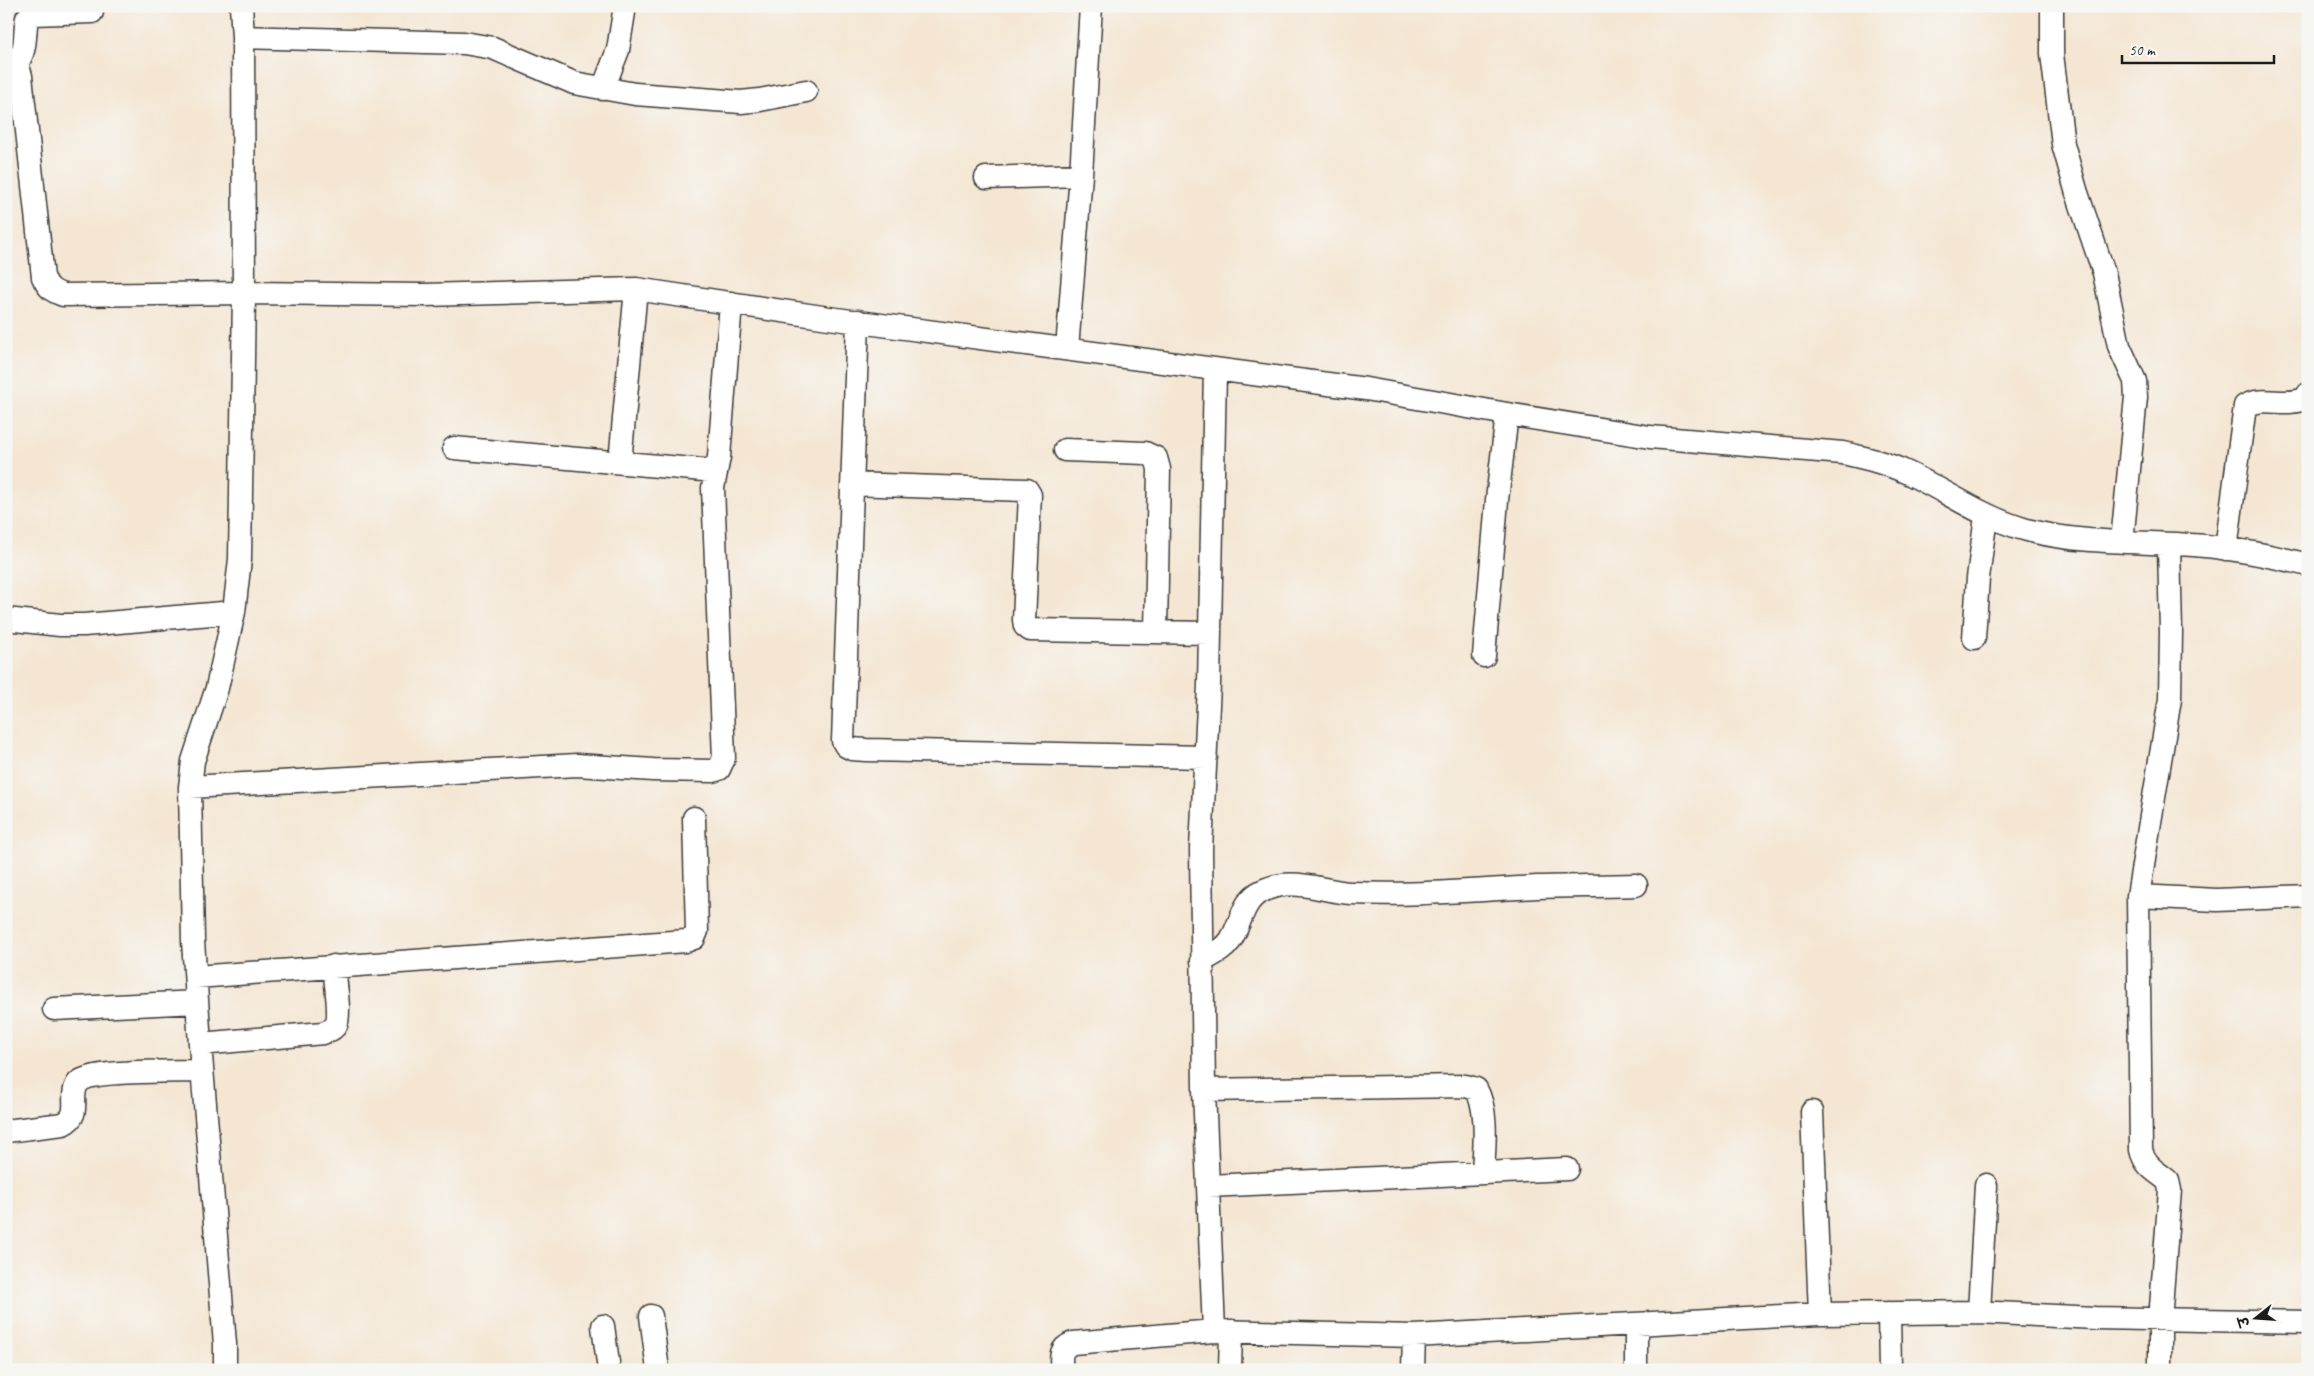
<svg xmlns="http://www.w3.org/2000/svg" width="2314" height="1376" font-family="Caveat,'Playpen Sans Deva',sans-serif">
<rect width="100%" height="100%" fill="#f6f6f2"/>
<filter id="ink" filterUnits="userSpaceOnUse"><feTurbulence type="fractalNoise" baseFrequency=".02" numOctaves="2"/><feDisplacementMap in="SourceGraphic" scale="10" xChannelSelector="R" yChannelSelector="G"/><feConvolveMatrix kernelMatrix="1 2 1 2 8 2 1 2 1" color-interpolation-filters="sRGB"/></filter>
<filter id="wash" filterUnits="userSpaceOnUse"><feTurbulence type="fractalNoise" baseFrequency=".0096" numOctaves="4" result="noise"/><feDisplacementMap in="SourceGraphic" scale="20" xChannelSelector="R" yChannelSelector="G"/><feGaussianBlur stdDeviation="1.12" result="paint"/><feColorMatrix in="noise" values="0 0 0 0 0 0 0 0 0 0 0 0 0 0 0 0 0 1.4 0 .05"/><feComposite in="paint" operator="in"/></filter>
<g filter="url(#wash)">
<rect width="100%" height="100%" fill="#f4e6d3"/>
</g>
<g filter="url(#ink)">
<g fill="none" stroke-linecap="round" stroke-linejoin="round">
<defs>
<path id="minor" d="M2052 6V54L2063 144 2076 190 2104 273 2119 346 2135 381 2136 397 2122 542
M243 37 464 43 493 48 574 83 635 94 741 102 760 100 806 91
M6 57 17 63 21 76 43 277C48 288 52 291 63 295L244 293 425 295 636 289 829 318 1366 389 1507 414 1650 437 1843 453C1865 458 1887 463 1908 473 1948 492 1983 518 2027 530 2088 546 2152 540 2215 547 2246 551 2277 557 2308 565
M17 63C27 50 24 34 27 18L32 14 92 12
M603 89 618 50 625 6
M986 178 1081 175
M858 321 843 741 846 746 852 749 866 750 1206 757
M1067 349 1081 175 1091 6
M1215 370 1209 685 1201 849 1204 1090 1214 1331 1414 1336 1820 1314 1979 1312 2095 1318 2308 1322
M454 448 715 471
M1065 450 1145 453 1156 458 1159 469 1156 632
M620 462 636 289
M852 484 1027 490 1030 495 1024 620 1025 626 1030 630 1210 633
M2226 549 2245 406C2263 395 2288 408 2306 398L2308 394
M6 619 60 625H84L234 612
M1974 638 1978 578 1986 516
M1484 656 1497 500 1507 414
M190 787 577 765 653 770 713 771 719 769 724 758 713 488 719 457 731 303
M2138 896 2217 900 2308 896
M1202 961C1212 955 1223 951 1230 941 1241 925 1242 900 1262 891 1292 876 1320 891 1351 893 1413 896 1475 890 1537 887 1570 886 1603 886 1636 885
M196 977C359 964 523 954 686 941L694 938 697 931 694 818
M54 1009 197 1002
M200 1044 323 1033C328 1031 333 1030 336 1025 341 1015 335 979 334 966
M1204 1090 1466 1086 1476 1089C1489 1112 1484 1147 1483 1173
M1812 1112 1820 1314
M6 1131 63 1124C83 1115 68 1096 78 1083 90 1069 180 1072 201 1071
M1208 1186 1567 1169
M1979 1312 1986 1185
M1889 1313 1890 1370
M651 1316 658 1370
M603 1326 609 1370
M225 1370V1344L200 1044 193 941 190 787 193 761 217 688 234 612 240 559 244 293 243 37 241 6
M1062 1370C1060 1356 1060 1348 1073 1343L1214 1331
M1230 1370 1231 1331
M1413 1370 1414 1336
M1636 1370V1325
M2160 1370V1320L2170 1190 2168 1181C2156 1171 2145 1167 2141 1150L2138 896 2170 699 2171 632 2169 545"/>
</defs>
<use href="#minor" stroke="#3c3a37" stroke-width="25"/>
<use href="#minor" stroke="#fff" stroke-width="22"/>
</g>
</g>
<rect width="2314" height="1376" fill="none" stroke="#f6f6f2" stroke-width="25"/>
<g transform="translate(2256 1318) rotate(253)" stroke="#f6f6f2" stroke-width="4" paint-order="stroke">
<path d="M0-4L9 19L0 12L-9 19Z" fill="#1c1c1c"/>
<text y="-8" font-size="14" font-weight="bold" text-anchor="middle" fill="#1c1c1c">उ</text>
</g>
<path d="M2122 55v8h152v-8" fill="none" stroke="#1c1c1c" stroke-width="2.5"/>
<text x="2129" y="55" font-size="15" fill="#1c1c1c" stroke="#f6f6f2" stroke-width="4" paint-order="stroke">50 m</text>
</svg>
